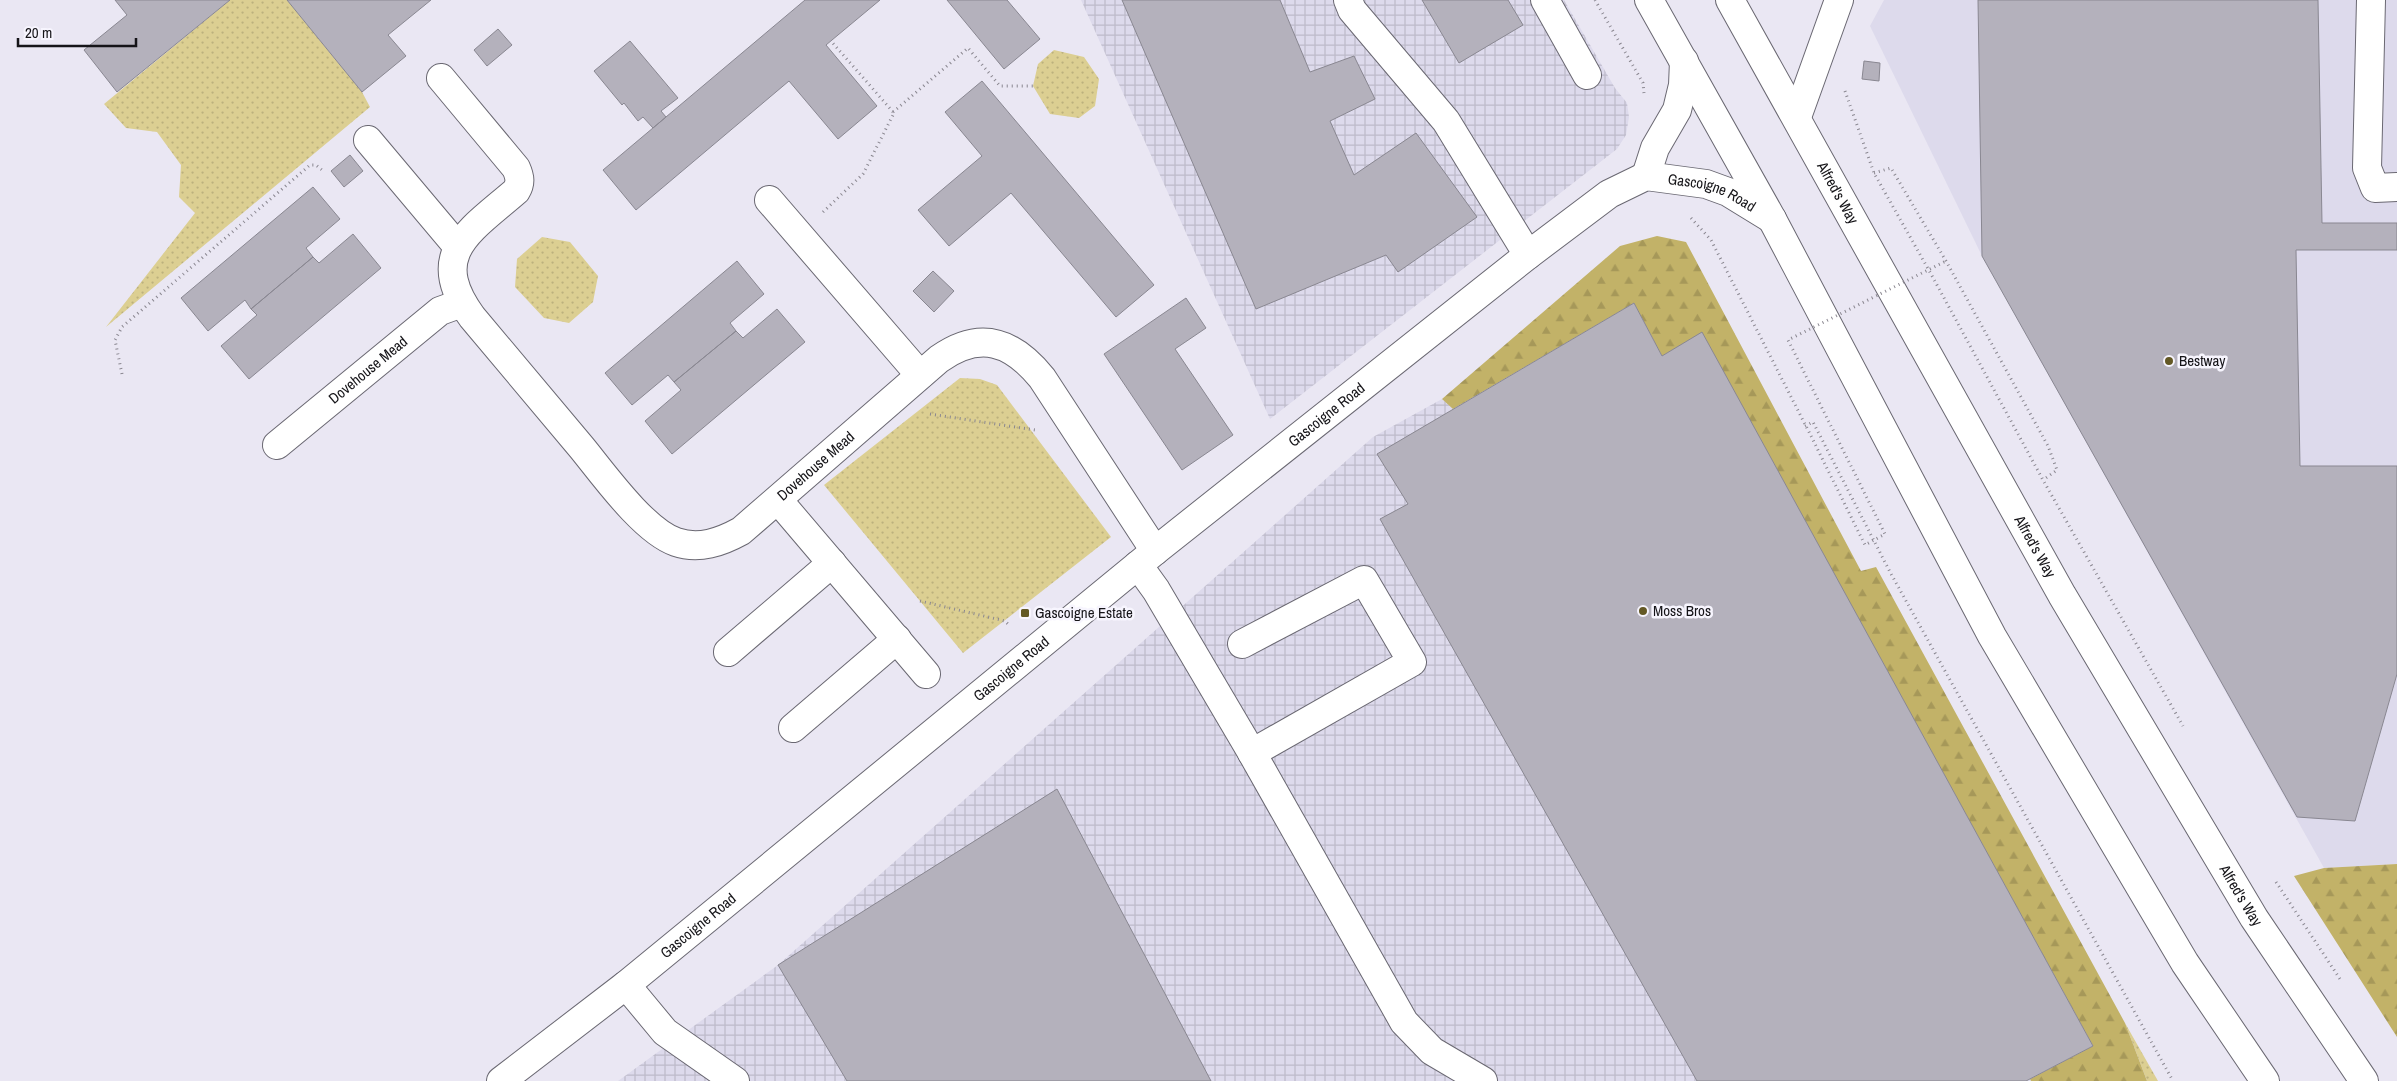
<svg xmlns="http://www.w3.org/2000/svg" width="2397" height="1081" font-family="'Archivo Narrow',sans-serif">
<defs>
<pattern id="industrial-grid" width="8" height="8" patternUnits="userSpaceOnUse" patternTransform="scale(1.25)"><rect width="8" height="8" fill="#dddaec"/><path d="M0 4h8M4 0v8" fill="none" stroke="#bdbaca"/></pattern>
<pattern id="grass-dots" width="8" height="8" patternUnits="userSpaceOnUse" patternTransform="scale(1.25)"><rect width="8" height="8" fill="#dccf92"/><path d="M2 2h.1M6 6h.1" fill="none" stroke="#bcb17d" stroke-width="1.8" stroke-linecap="round"/></pattern>
<pattern id="forest-firs" width="22" height="20" patternUnits="userSpaceOnUse" patternTransform="scale(1.25)"><rect width="22" height="20" fill="#c2b268"/><path d="M5 1l3.5 6h-7zM16 11l3.5 6h-7z" fill="#a69859"/></pattern>
</defs>
<rect width="100%" height="100%" fill="#eae7f3"/>
<path fill="#dddaec" d="M1884 0H2397V864L2324 868 1982 256 1870 26Z"/>
<path fill="url(#industrial-grid)" d="M1081 0H1564L1615 88 1627 103 1629 117 1626 135 1617 149 1270 419Z
M1634 303 1702 332 2093 1046 2030 1079 2031 1081H618L778 965 1373 437 1442 399 1454 409Z"/>
<path fill="url(#grass-dots)" d="M230 0H287L362 92 370 107 106 327 195 213 179 197 181 165 157 132 126 128 104 104Z
M1054 50 1084 57 1099 79 1095 106 1079 118 1050 114 1033 86 1038 64Z
M542 237 570 242 598 276 593 302 569 323 544 318 515 287 517 259Z
M960 378 980 379 997 385 1111 537 963 653 824 485Z
M2125 1023 2158 1081H2147Z"/>
<path fill="url(#forest-firs)" d="M1657 236 1686 242 1861 571 1876 567 2125 1023 2147 1081H2031L2030 1079 2093 1046 1702 333 1662 356 1634 303 1453 409 1442 399 1620 246Z
M2397 864V1037L2294 876 2324 868Z"/>
<path fill="#b4b1bc" stroke="#898791" d="M115 0H230L117 92 84 50 127 15Z
M287 0H431L388 35 406 56 362 92Z
M805 0H880L826 45 877 106 838 139 789 81 636 210 603 170Z
M947 0H1007L1040 39 1004 69Z
M1122 0H1280L1310 72 1354 56 1375 99 1330 121 1354 175 1416 133 1477 217 1398 272 1386 255 1256 309Z
M1422 0H1508L1523 25 1459 63Z
M1978 0H2318L2322 223H2397V250H2296L2300 466H2397V674L2355 821 2297 817 1982 256Z
M498 29 512 45 487 66 474 50Z
M630 41 678 98 661 111 666 117 653 128 643 117 638 121 624 103 622 105 594 71Z
M1864 61 1880 63 1879 81 1862 79Z
M982 81 1154 285 1116 317 1011 193 949 246 918 210 982 156 945 112Z
M350 155 363 171 344 187 331 171Z
M313 187 340 219 306 248 313 257 251 309 245 300 208 331 181 298Z
M353 234 381 268 249 379 221 346 257 315 251 309 313 257 319 263Z
M737 261 764 294 730 323 736 331 674 382 668 375 632 405 605 373Z
M933 271 954 291 934 312 913 291Z
M1186 298 1206 328 1175 349 1233 435 1182 470 1104 354Z
M1634 303 1662 356 1702 332 2093 1046 2026 1081H1697L1380 519 1408 504 1377 454Z
M777 309 805 342 672 454 645 421 681 390 674 382 736 331 743 338Z
M1057 789 1211 1081H847L778 965Z"/>
<g fill="none" stroke-linecap="round" stroke-linejoin="round">
<defs>
<g id="minor">
<path d="M1348 0 1352 10 1446 121 1528 255"/>
<path d="M1545 0 1587 75"/>
<path d="M2371 0 2367 168 2375 188 2397 187"/>
<path id="s1" d="M441 78 516 168C520 177 521 183 516 191 470 231 426 254 472 317 509 361 546 405 582 448 604 475 644 531 676 542 699 550 721 542 741 531L939 359C980 330 1012 341 1042 378L1155 551"/>
<path d="M1797 117 1839 0"/>
<path d="M368 140 458 247"/>
<path d="M1646 176 1655 148 1677 110 1683 85 1684 61"/>
<path d="M769 200 920 375"/>
<path id="s2" d="M277 445 440 311 462 303"/>
<path d="M778 500 926 674"/>
<path d="M1138 565 1156 590 1252 753 1404 1022 1432 1051 1483 1081"/>
<path d="M1242 644 1364 580 1412 662 1252 753"/>
<path d="M728 652 832 563"/>
<path d="M793 728 897 639"/>
<path d="M626 985 665 1032 735 1081"/>
<path id="s3" d="M501 1081 626 985 1155 551 1528 255 1609 194 1646 176 1706 184 1728 192 1772 219"/>
</g>
<g id="highway">
<path d="M1649 0 1772 219 1992 636 2185 963 2265 1081"/>
<path id="s4" d="M1730 0 2062 595 2254 918 2364 1081"/>
</g>
</defs>
<use href="#minor" stroke="#6a6872" stroke-width="30"/>
<use href="#highway" stroke="#6a6872" stroke-width="30"/>
<path stroke="#8a8790" stroke-width="3" stroke-dasharray="1 4" stroke-linecap="butt" d="M1595 0 1643 83 1644 93
M1845 91 1874 173 1931 274 2043 480 2183 726
M893 112 968 48 1000 86H1033
M1874 173 1891 168 1946 261 2048 446 2057 470 2043 480
M823 212 863 174 894 113 831 41
M1691 218 1711 240 1811 436
M122 374 115 340 122 327 310 165H316L322 170
M930 414 1035 430
M1805 426 1813 422 1890 572 2173 1081
M920 601 1005 621 1009 625
M2276 882 2340 979"/>
<use href="#minor" stroke="#fff" stroke-width="28"/>
<use href="#highway" stroke="#fff" stroke-width="28"/>
<path stroke="#8a8790" stroke-width="3" stroke-dasharray="1 4" stroke-linecap="butt" d="M1811 436 1865 545 1885 534 1788 340 1946 261"/>
</g>
<g fill="#635824" stroke="#f7f5fe" stroke-width="2">
<circle cx="2169" cy="361" r="5"/>
<circle cx="1643" cy="611" r="5"/>
<rect x="1020" y="608" width="10" height="10" rx="2.5"/>
</g>
<g text-anchor="middle" stroke-width="5" stroke-linejoin="round" paint-order="stroke">
<g font-size="15" fill="#151418" stroke="#f7f5fe">
<text dy="5" stroke="none"><textPath href="#s4" startOffset="221">Alfred's Way</textPath></text>
<text dy="5" stroke="none"><textPath href="#s3" startOffset="1529">Gascoigne Road</textPath></text>
<text dy="5" stroke="none"><textPath href="#s2" startOffset="118">Dovehouse Mead</textPath></text>
<text dy="5" stroke="none"><textPath href="#s3" startOffset="1061">Gascoigne Road</textPath></text>
<text dy="5" stroke="none"><textPath href="#s1" startOffset="770">Dovehouse Mead</textPath></text>
<text dy="5" stroke="none"><textPath href="#s4" startOffset="626">Alfred's Way</textPath></text>
<text dy="5" stroke="none"><textPath href="#s3" startOffset="656">Gascoigne Road</textPath></text>
<text dy="5" stroke="none"><textPath href="#s4" startOffset="1031">Alfred's Way</textPath></text>
<text dy="5" stroke="none"><textPath href="#s3" startOffset="251">Gascoigne Road</textPath></text>
</g>
<g font-size="15" fill="#151418" stroke="#f7f5fe" text-anchor="start">
<text x="2179" y="366">Bestway</text>
<text x="1653" y="616">Moss Bros</text>
<text x="1035" y="618">Gascoigne Estate</text>
</g>
</g>
<path d="M18 38v8h118v-8" fill="none" stroke="#151418" stroke-width="2.5"/>
<text x="25" y="38" font-size="15" fill="#151418" stroke="#f7f5fe" stroke-width="4" paint-order="stroke">20 m</text>
</svg>
